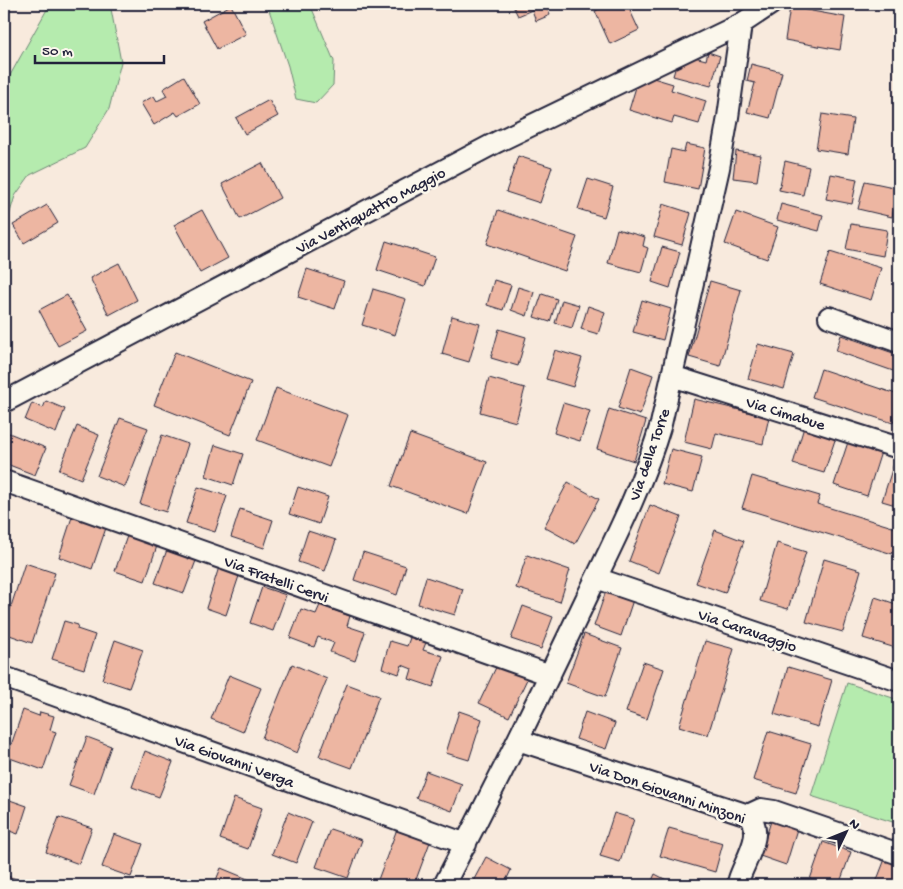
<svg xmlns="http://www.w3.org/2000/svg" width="903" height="889" font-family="'Gochi Hand',sans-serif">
<rect width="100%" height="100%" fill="#f8eadd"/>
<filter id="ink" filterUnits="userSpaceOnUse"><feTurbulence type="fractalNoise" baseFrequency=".02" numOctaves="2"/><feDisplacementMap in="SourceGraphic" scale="10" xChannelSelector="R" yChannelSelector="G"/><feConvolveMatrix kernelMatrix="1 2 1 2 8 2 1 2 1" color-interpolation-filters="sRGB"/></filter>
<g filter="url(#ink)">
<path fill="#b5ebae" stroke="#6c8674" d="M50 4H113L111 9 121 62 109 109 85 148 30 175 15 196 4 232V86Z
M267 4H310L334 61 333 85 316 103 296 99 288 66Z
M847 683 899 700V824L811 796Z"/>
<path fill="#edb6a2" stroke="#22223b" d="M512 4H545L550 15 536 21 532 10 518 16Z
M611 4H627L639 30 610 44 595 11Z
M231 5 246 34 217 49 202 21Z
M790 7 845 17 840 50 785 40Z
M708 52 720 56 711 86 673 76 678 59 687 55 706 60Z
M751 64 782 72 770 118 747 112 755 83 747 81Z
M640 74 673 84 671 90 706 101 699 124 674 117 672 123 629 110Z
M184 76 200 104 178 116 175 112 154 125 141 103 154 96 157 101 167 96 163 89Z
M269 100 278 116 245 134 236 118Z
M822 114 853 119 848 154 816 149Z
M686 144 705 148 698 189 665 182 671 149 684 152Z
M736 151 761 155 757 181 733 178Z
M518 156 552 167 540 203 506 192Z
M785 161 809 167 803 195 779 190Z
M262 163 280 198 240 219 222 184Z
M831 174 857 179 852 204 826 199Z
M588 179 613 187 604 217 578 209Z
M865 181 898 188 892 217 858 209Z
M663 204 691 213 682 245 654 237Z
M781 204 823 215 819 231 777 220Z
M47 205 58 223 24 243 13 225Z
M202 210 228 258 200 273 174 225Z
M498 210 577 237 565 271 487 244Z
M736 212 778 227 767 259 725 244Z
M851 224 887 230 883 256 846 249Z
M617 229 645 237 643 246 648 248 641 272 608 263Z
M386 241 435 257 425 286 377 270Z
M662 247 680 252 670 288 652 282Z
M830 252 881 268 871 300 820 284Z
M119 263 137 300 109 315 90 278Z
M307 269 344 281 335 309 298 297Z
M494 280 511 285 503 310 487 305Z
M710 281 741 290 720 366 689 357Z
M518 287 534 292 527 316 511 310Z
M373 289 406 299 395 335 362 325Z
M542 294 557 299 550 322 534 317Z
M67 295 87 331 58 346 39 310Z
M562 300 579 305 572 328 555 323Z
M642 300 671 309 663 340 633 332Z
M588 306 605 312 598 334 581 329Z
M452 316 480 324 469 362 442 354Z
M499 329 526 337 518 366 491 358Z
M841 335 899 355V373L836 351Z
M758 344 794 354 784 389 748 379Z
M555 350 582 358 573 387 546 379Z
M175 352 251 382 230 435 154 405Z
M631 367 653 375 640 415 618 408Z
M821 369 899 395V404L893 423 812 397Z
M489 378 525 388 516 422 480 412Z
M276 388 348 415 329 467 257 440Z
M694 399 769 417 763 444 716 433 712 449 684 442Z
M46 401 65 409 56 433 25 420 32 403 43 408Z
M563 403 590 411 580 441 554 433Z
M609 409 646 421 634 461 597 449Z
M120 418 148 428 125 487 97 476Z
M77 426 99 435 81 479 59 470Z
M804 427 836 437 824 473 793 464Z
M4 431 46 448 35 475 4 463Z
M410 434 487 462 468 514 391 486Z
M162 435 188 444 166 512 140 504Z
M848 442 881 452 867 496 834 485Z
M215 445 243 454 233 485 206 476Z
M671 449 702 457 693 492 662 484Z
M895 460 899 461V506L882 501Z
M752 476 820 496 817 504 899 529V556L742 508Z
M568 482 599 499 575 544 544 527Z
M198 487 227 496 215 532 186 523Z
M298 487 328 497 319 524 289 514Z
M650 505 681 517 659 573 629 561Z
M240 509 273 520 264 548 231 537Z
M73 514 107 525 92 569 59 557Z
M715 530 744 541 725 593 696 583Z
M308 531 336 540 325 571 298 562Z
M127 536 157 546 145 581 115 571Z
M777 543 806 552 788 609 760 601Z
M168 547 197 558 184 593 155 583Z
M363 552 406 566 397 595 354 580Z
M527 555 570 570 560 602 516 588Z
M824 559 861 570 843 632 806 622Z
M25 563 55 573 32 643 4 633V628Z
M220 564 241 570 226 615 206 608Z
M426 577 463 589 455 615 418 604Z
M262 587 286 595 273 631 250 623Z
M607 588 634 597 621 636 594 626Z
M875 597 899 605V649L863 638Z
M320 605 350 616 347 626 365 632 355 661 330 652 334 643 318 637 314 647 290 638 301 609 316 614Z
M523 606 553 617 541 649 511 639Z
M64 621 78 625 77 629 95 635 84 669 52 659Z
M584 634 622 648 605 697 566 683Z
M411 635 427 640 423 650 443 656 433 687 409 679 412 669 402 665 399 674 382 668 390 641 407 646Z
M115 640 143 650 129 688 102 679Z
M705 641 734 649 708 735 679 726Z
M499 661 529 675 509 717 479 703Z
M643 662 664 669 647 719 626 712Z
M292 664 327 679 297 753 262 738Z
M788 667 832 680 818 727 774 714Z
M229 675 261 688 243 732 211 719Z
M347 684 379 696 352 768 319 756Z
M23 710 39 716 40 712 54 716 50 730 56 732 43 770 7 757Z
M459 711 482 719 469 760 446 753Z
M585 712 615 723 606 749 576 739Z
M768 731 811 744 796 793 753 780Z
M87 737 111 746 94 794 69 785Z
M145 751 173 762 159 797 132 787Z
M426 771 462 784 452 811 416 798Z
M4 798 27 806 18 834 4 829Z
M234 798 262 808 248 849 220 839Z
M288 812 312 822 296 863 272 854Z
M614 813 634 819 620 862 600 856Z
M59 817 92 828 79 864 46 852Z
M771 821 797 829 786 865 760 856Z
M669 828 723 843 715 872 660 856Z
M330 829 362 840 348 878 316 867Z
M397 829 430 842 414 885H376Z
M114 834 143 844 131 877 102 867Z
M823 842 851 852 839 885H808Z
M486 857 511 870 504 885H471Z
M885 859 899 864V885H875Z
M221 868 255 882 254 885H214Z
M655 874 676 885H650Z
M4 875 35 885H4Z"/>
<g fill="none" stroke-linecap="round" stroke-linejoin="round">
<defs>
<path id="minor" d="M829 317 899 342
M672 376 899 448
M4 402 497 142 741 24
M4 481 550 675
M596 578 899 681
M4 677 466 844
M518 740 748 815C766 831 745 860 739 879L738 885
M748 815 761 809 774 811 899 854
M444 885C493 791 540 696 585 601 613 543 643 485 661 424L719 168 728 117 741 24 771 4"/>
</defs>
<use href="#minor" stroke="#22223b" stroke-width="24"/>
<use href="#minor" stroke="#fbf7ec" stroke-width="20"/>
</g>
</g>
<g text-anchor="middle" stroke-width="5" stroke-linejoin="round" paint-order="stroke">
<g font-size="16" fill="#22223b" stroke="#fbf7ec">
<text transform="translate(370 209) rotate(-28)" y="6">Via Ventiquattro Maggio</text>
<text transform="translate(786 412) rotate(17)" y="6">Via Cimabue</text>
<text transform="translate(648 454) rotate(-71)" y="6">Via della Torre</text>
<text transform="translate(277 578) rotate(20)" y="6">Via Fratelli Cervi</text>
<text transform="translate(748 629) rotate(19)" y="6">Via Caravaggio</text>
<text transform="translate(235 760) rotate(20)" y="6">Via Giovanni Verga</text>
<text transform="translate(668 791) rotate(19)" y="6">Via Don Giovanni Minzoni</text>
</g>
</g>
<rect width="903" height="889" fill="none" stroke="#fbf7ec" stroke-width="20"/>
<rect x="10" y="10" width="883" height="869" fill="none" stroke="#22223b" stroke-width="2" filter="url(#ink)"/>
<g transform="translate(846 832) rotate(47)" stroke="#fbf7ec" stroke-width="4" paint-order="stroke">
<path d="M0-4L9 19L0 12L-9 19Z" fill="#22223b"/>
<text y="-8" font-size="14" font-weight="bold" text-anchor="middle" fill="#22223b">N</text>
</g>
<path d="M35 55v8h129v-8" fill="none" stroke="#22223b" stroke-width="2.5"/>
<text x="42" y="55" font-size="15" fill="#22223b" stroke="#fbf7ec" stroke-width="4" paint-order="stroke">50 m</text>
</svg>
